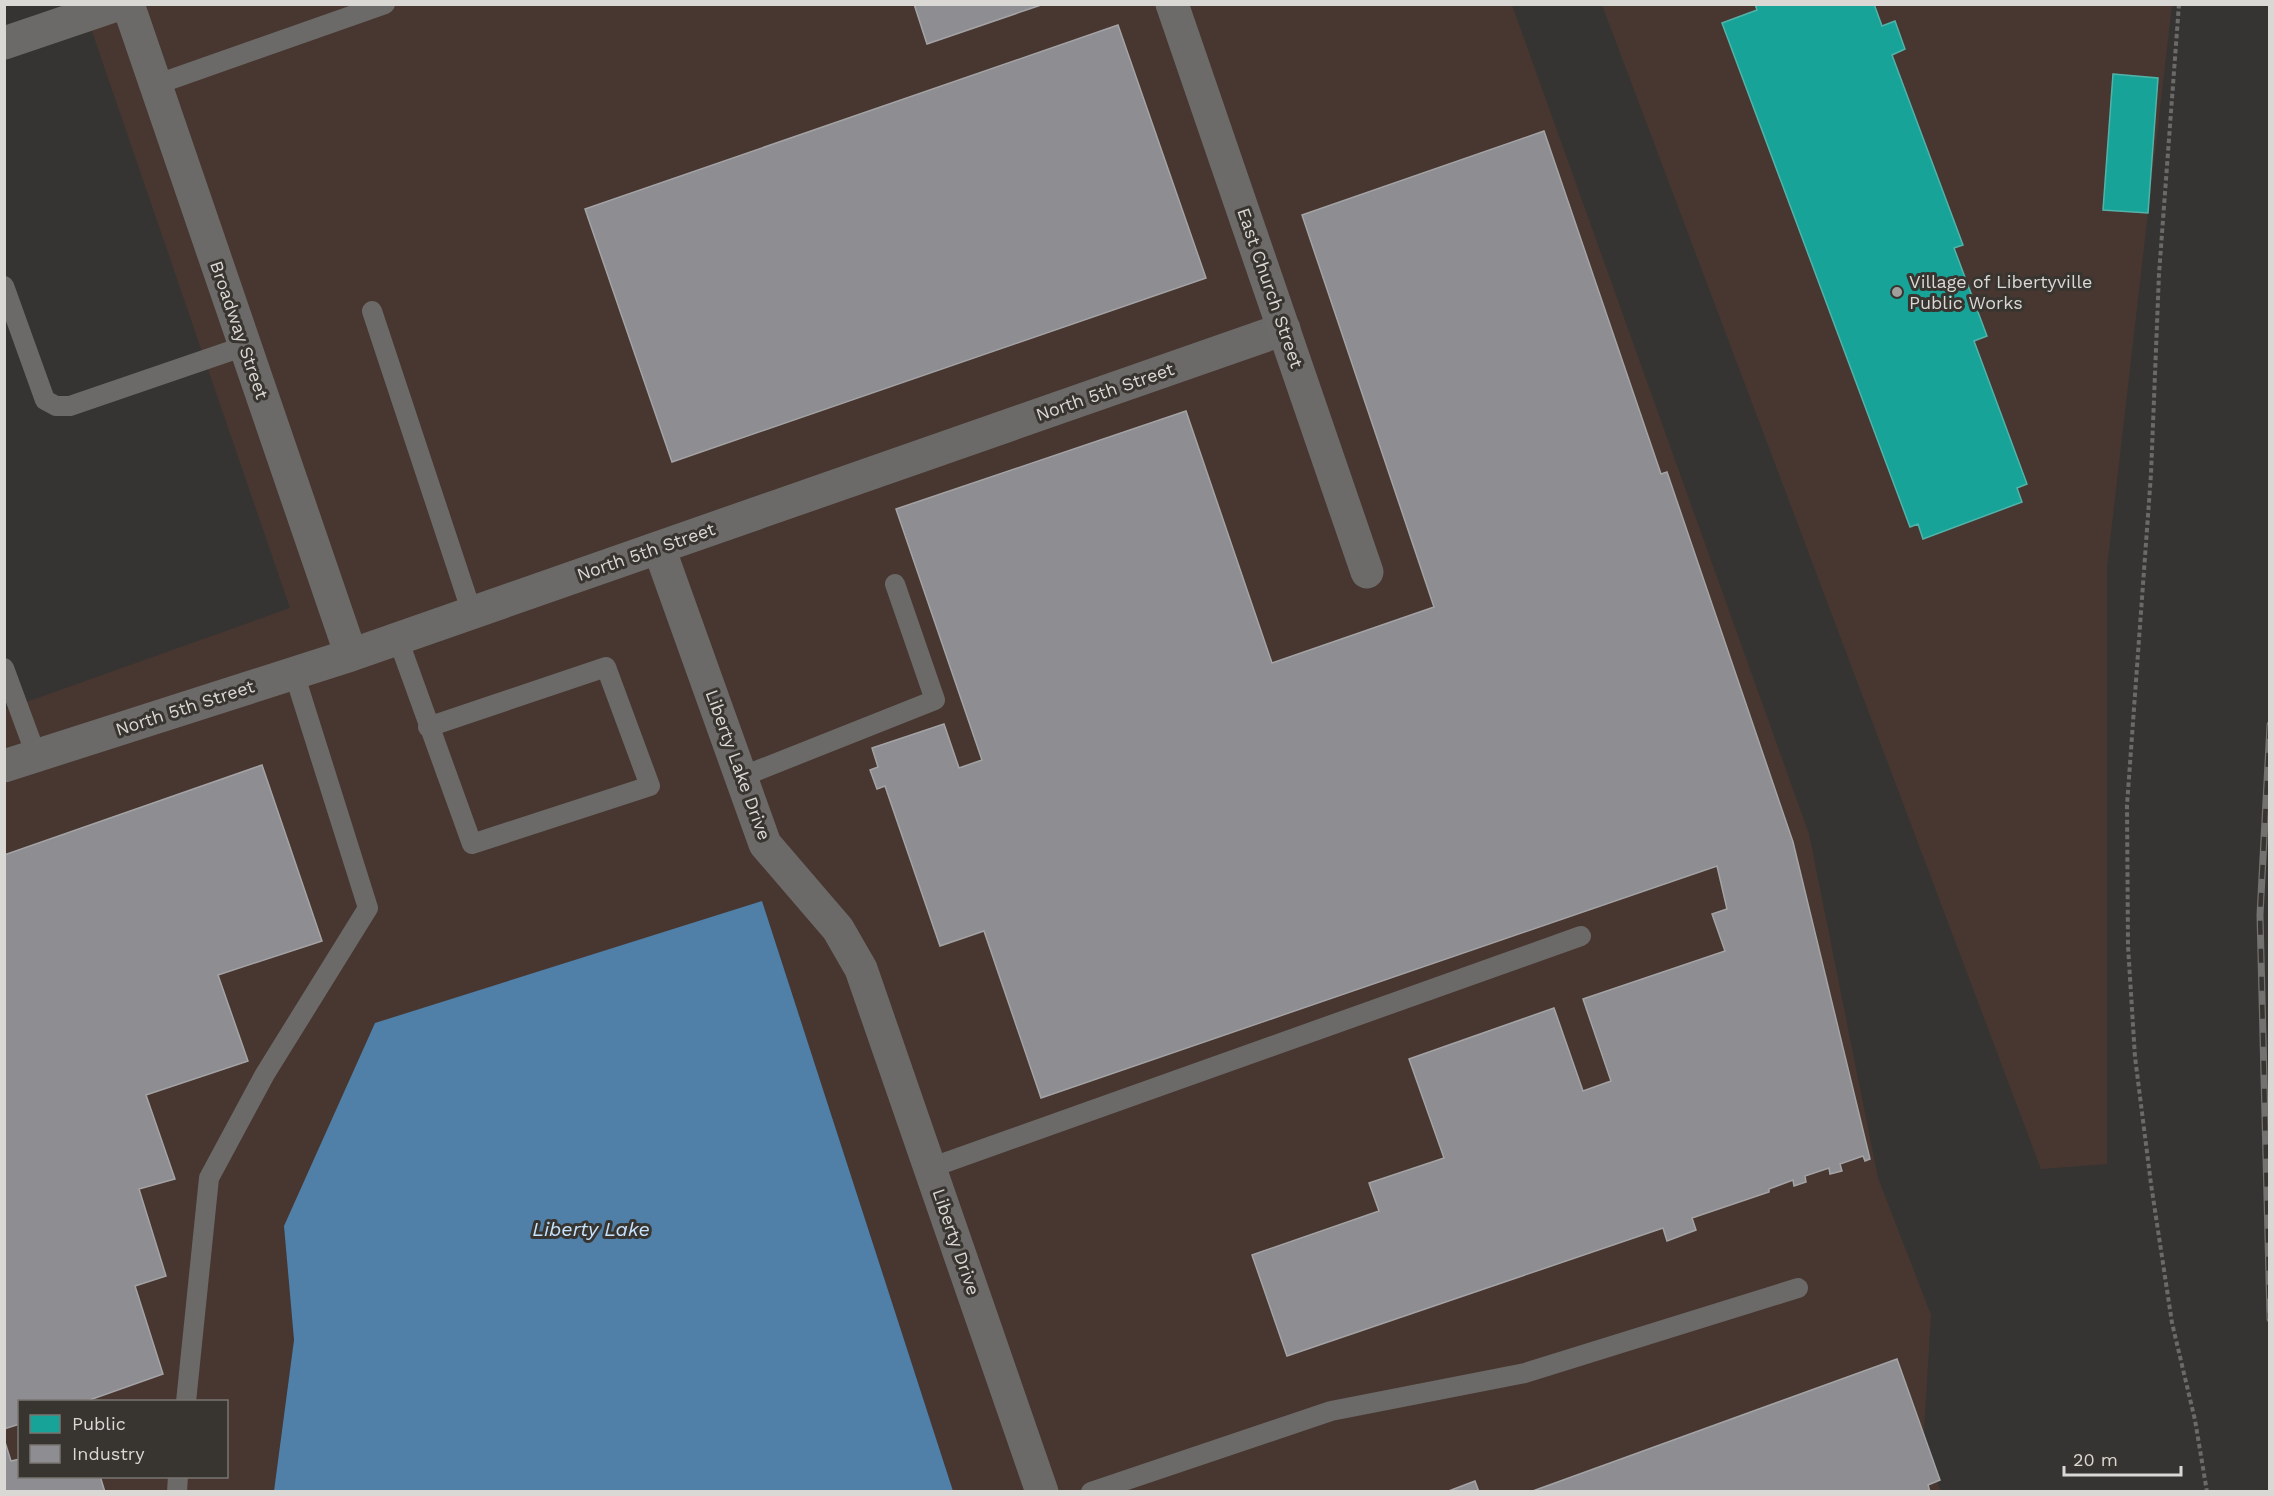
<svg xmlns="http://www.w3.org/2000/svg" width="2274" height="1496" font-family="'Work Sans',sans-serif">
<rect width="100%" height="100%" fill="#363432"/>
<path fill="#483730" fill-rule="evenodd" d="M83 5H1512L1809 834 1878 1178 1931 1315 1923 1446 1941 1491H953L762 901 284 1226 294 1340 274 1491H5L4 710 290 608ZM20 1402H226V1476H20Z
M1602 5H2172L2107 567V1164L2041 1169Z"/>
<path fill="#507fa8" d="M762 901 953 1491H274L294 1340 284 1226 375 1023Z"/>
<path fill="#17a398" stroke="#52b3aa" stroke-width="1.5" d="M1755 4H1874L1882 26 1895 21 1905 49 1892 55 1963 245 1954 248 1987 336 1974 341 2027 484 2017 488 2022 502 1923 539 1918 524 1910 527 1722 23 1757 10Z
M2113 74 2158 78 2148 213 2103 210Z"/>
<path fill="#8d8d92" stroke="#a4a4a6" stroke-width="1.5" d="M914 4H1044L927 44Z
M1118 25 1206 278 672 462 585 209Z
M1544 131 1661 474 1667 472 1793 842 1870 1159 1865 1161 1863 1156 1840 1164 1842 1171 1830 1174 1829 1168 1805 1176 1806 1182 1794 1186 1793 1180 1769 1189V1192L1692 1218 1696 1230 1667 1241 1663 1228 1287 1356 1252 1255 1379 1211 1369 1183 1444 1158 1409 1059 1554 1008 1583 1091 1611 1081 1583 999 1725 951 1712 914 1727 909 1717 866 1041 1098 984 931 940 946 885 786 877 789 870 770 878 767 872 748 944 724 959 768 982 760 896 509 1186 411 1272 663 1434 607 1302 215Z
M262 765 322 941 218 975 248 1061 146 1095 175 1179 139 1189 166 1276 135 1286 163 1374 84 1402H20V1424L4 1429V855Z
M1897 1359 1940 1480 1928 1485 1930 1492H1530Z
M4 1439 11 1461 20 1459V1476H100L105 1492H4Z
M1475 1481 1479 1492H1446Z"/>
<g fill="none" stroke-linecap="round" stroke-linejoin="round">
<path stroke="#6b6a69" stroke-width="4" stroke-dasharray="4.5 3" stroke-linecap="butt" d="M2179 4 2159 274 2151 474 2127 805 2128 946 2135 1057 2151 1184 2172 1323 2195 1420 2207 1492"/>
<path stroke="#6b6a68" stroke-width="20" d="M155 85 385 4
M4 286 45 400 56 406H70L245 346
M372 311 472 613
M398 639 472 844 650 786 606 667 428 727
M4 668 36 755
M741 777 935 700 895 584
M930 1168 1581 936
M186 1402 209 1178 265 1074 368 908 294 673
M177 1492 178 1476
M1091 1492 1331 1411 1525 1373 1798 1288"/>
<path stroke="#6b6a68" stroke-width="33" d="M128 4 351 655
M4 43 119 4
M659 548 765 844 838 929 861 969 1042 1492
M4 766 351 655 1284 329"/>
<path stroke="#6c6b6a" stroke-width="33" d="M1172 4 1367 572"/>
<defs>
<path id="rail" d="M2270 725 2260 915 2270 1319"/>
</defs>
<use href="#rail" stroke="#737271" stroke-width="7"/>
<use href="#rail" stroke="#383530" stroke-width="4.5" stroke-dasharray="14" stroke-linecap="butt"/>
</g>
<circle fill="#a19f9c" stroke="#383530" stroke-width="2" cx="1897" cy="292" r="6"/>
<g text-anchor="middle" stroke-width="6" stroke-linejoin="round" paint-order="stroke">
<g font-size="18" fill="#dad8d5" stroke="#383530" text-anchor="start">
<text x="1909" y="288">Village of Libertyville<tspan x="1909" dy="21">Public Works</tspan></text>
</g>
<g font-size="18" fill="#dad8d5" stroke="#383530">
<text transform="translate(1270 288) rotate(71)" y="6">East Church Street</text>
<text transform="translate(239 330) rotate(71)" y="6">Broadway Street</text>
<text transform="translate(1105 392) rotate(-19)" y="6">North 5th Street</text>
<text transform="translate(646 552) rotate(-19)" y="6">North 5th Street</text>
<text transform="translate(185 708) rotate(-18)" y="6">North 5th Street</text>
<text transform="translate(738 765) rotate(70)" y="6">Liberty Lake Drive</text>
<text transform="translate(956 1242) rotate(71)" y="6">Liberty Drive</text>
</g>
<g font-size="20" font-style="italic" fill="#c7e4fe" stroke="#383530">
<text x="591" y="1236">Liberty Lake</text>
</g>
</g>
<rect width="2274" height="1496" fill="none" stroke="#dad8d5" stroke-width="12"/>
<rect x="18" y="1400" width="210" height="78" fill="#383530" stroke="#797672" stroke-width="1.5"/>
<rect x="30" y="1415" width="30" height="18" fill="#17a398" stroke="#797672" stroke-width="1.5"/>
<text x="72" y="1430" font-size="18" fill="#dad8d5">Public</text>
<rect x="30" y="1445" width="30" height="18" fill="#8d8d92" stroke="#797672" stroke-width="1.5"/>
<text x="72" y="1460" font-size="18" fill="#dad8d5">Industry</text>
<path d="M2064 1466v9h117v-9" fill="none" stroke="#dad8d5" stroke-width="3"/>
<text x="2073" y="1466" font-size="18" fill="#dad8d5" stroke="#383530" stroke-width="4.5" paint-order="stroke">20 m</text>
</svg>
